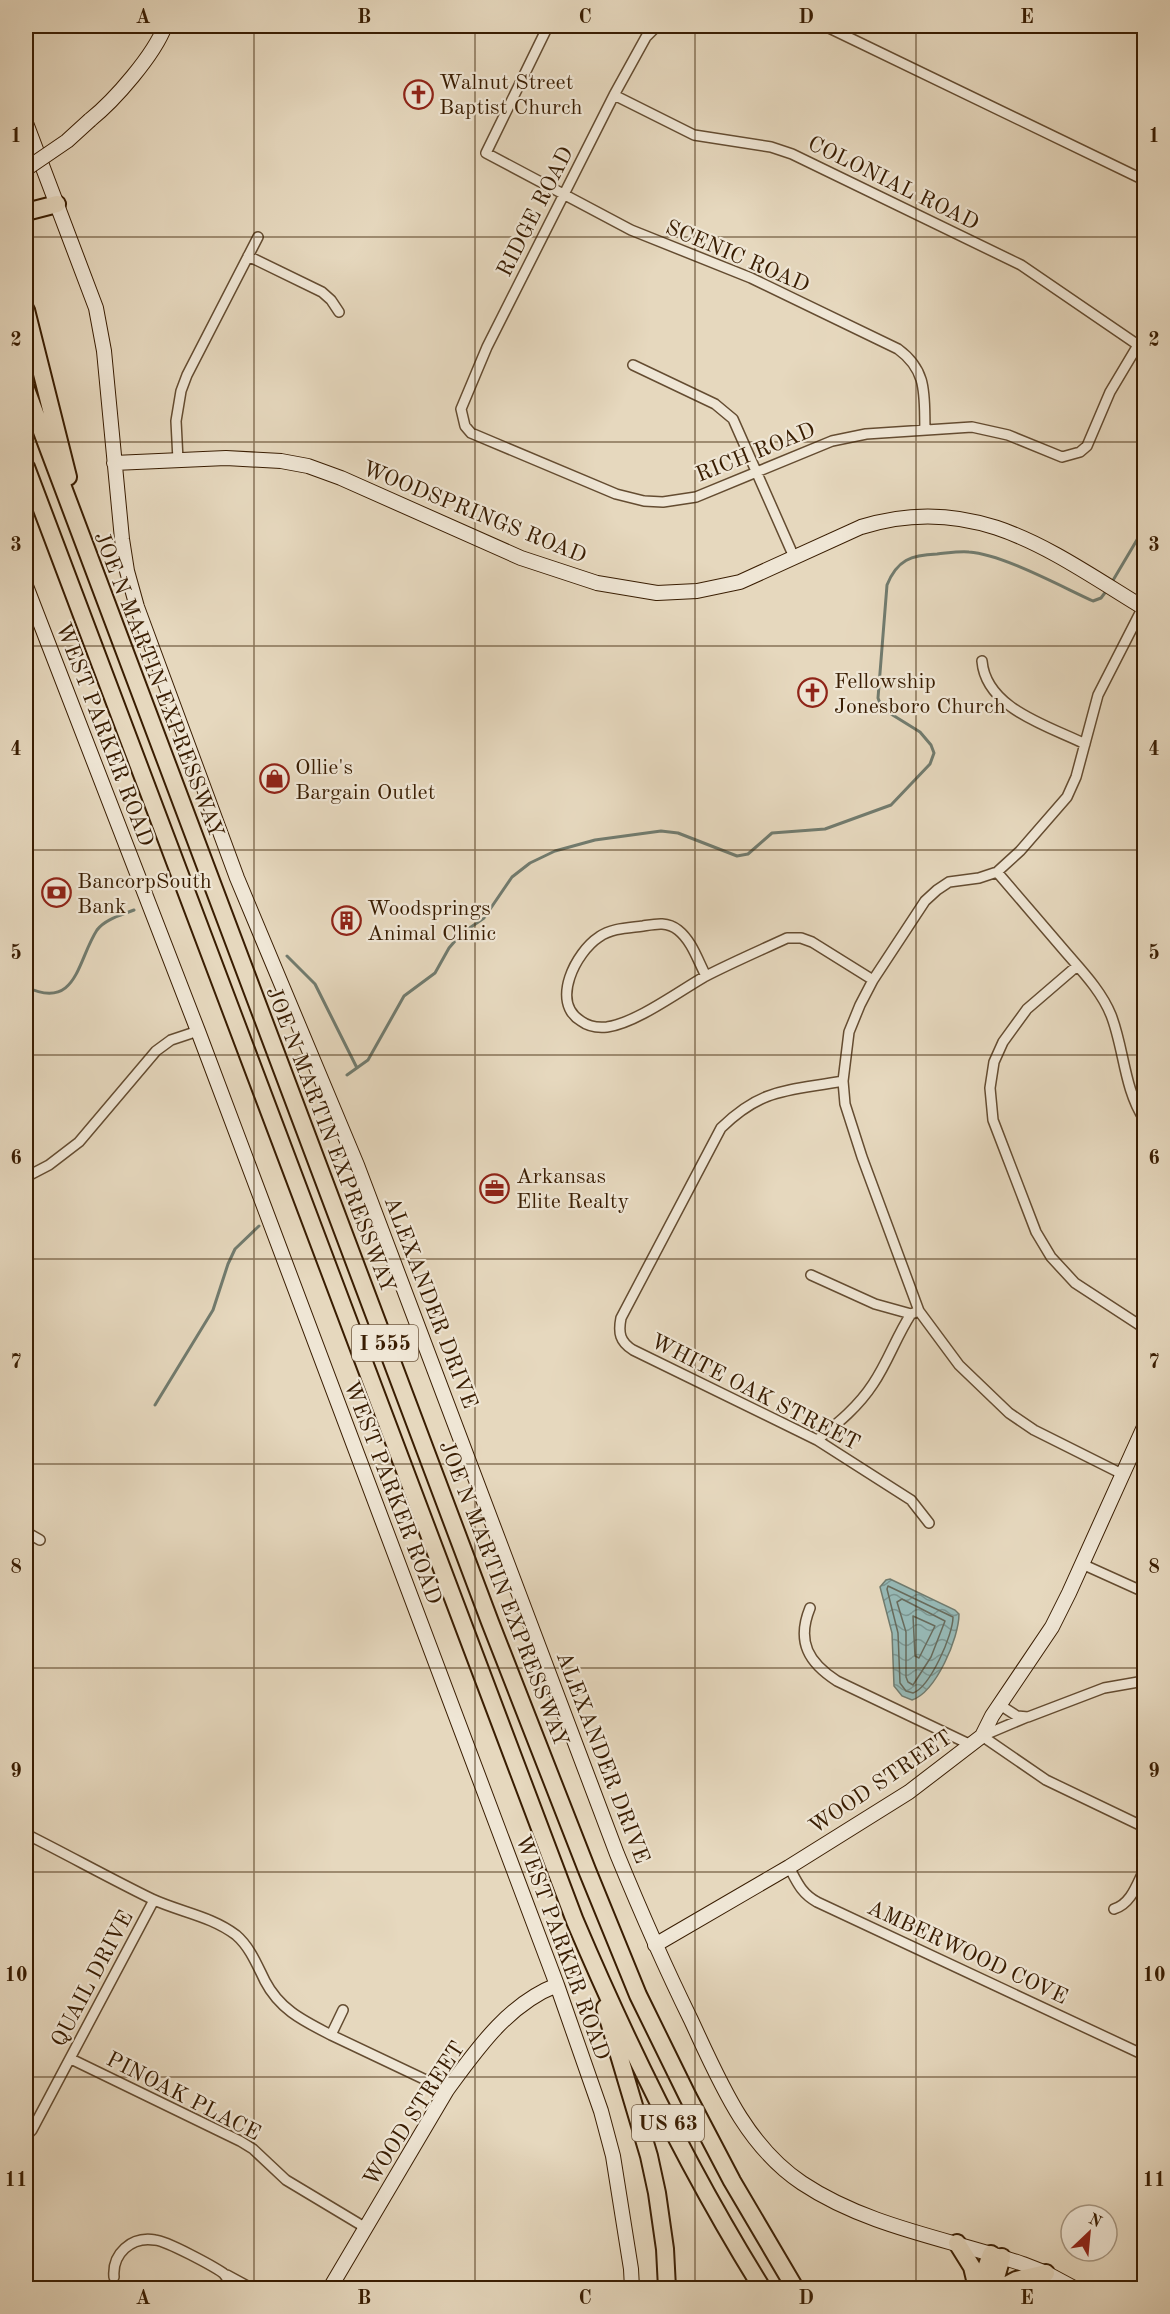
<svg xmlns="http://www.w3.org/2000/svg" width="1170" height="2314" font-family="'Old Standard TT',serif">
<defs>
<pattern id="water-waves" width="16" height="10" patternUnits="userSpaceOnUse" patternTransform="scale(1.5)"><rect width="16" height="10" fill="#97b9b6"/><path d="M0 5q4-4 8 0t8 0" fill="none" stroke="#7c9692"/></pattern>
</defs>
<rect width="100%" height="100%" fill="#e6d8be"/>
<filter id="stains"><feTurbulence type="fractalNoise" baseFrequency=".00333" numOctaves="4"/><feColorMatrix values="0 0 0 0 .2 0 0 0 0 .09 0 0 0 0 .02 0 0 0 .5 -.17"/></filter>
<radialGradient id="worn" r=".72"><stop offset=".6" stop-color="#630" stop-opacity="0"/><stop offset="1" stop-color="#630" stop-opacity=".3"/></radialGradient>
<path fill="url(#water-waves)" stroke="#717b6e" stroke-width="1.5" d="M890 1579 955 1610 959 1614C959 1638 936 1692 912 1700L902 1696 894 1686 892 1633 880 1587 886 1580Z"/>
<g fill="none" stroke-linecap="round" stroke-linejoin="round">
<path stroke="#686b5c" stroke-width="1.5" d="M888 1586 953 1617C953 1635 930 1687 913 1693L906 1691 900 1683 898 1633 887 1589Z
M902 1599 945 1621 931 1657 913 1685 908 1682 906 1677V1632L897 1602Z
M913 1616 935 1626 919 1658 915 1656Z"/>
<path stroke="#717b6e" stroke-width="3" d="M1112 582 1144 528
M287 956 315 984 357 1068
M26 987C77 1011 77 961 97 930 105 919 122 915 134 910
M347 1075 368 1060 404 996 435 973 449 948 461 934 484 918 512 877 530 863 555 851 595 840 661 831 678 833 737 856 748 854 772 833 825 829 891 805 930 764 934 753 931 745 920 732 891 714 881 706 878 698 887 585C897 560 911 555 937 554 948 553 959 551 969 552 1002 554 1062 587 1093 601L1101 598 1107 590
M155 1405 213 1310 228 1264 235 1249 259 1226"/>
<defs>
<path id="street" d="M548 26 486 153 631 230 751 278 898 349C928 371 924 395 925 429
M657 26 646 37 614 95 487 347 461 409 465 426 471 433 616 494 644 501 663 502 696 497 832 441 866 434 972 427 1008 435 1062 457 1080 452 1087 446 1110 392 1144 335
M825 26 1144 180
M614 95 694 135 771 147 792 154 1021 265 1138 345
M248 256 322 292 331 300 339 312
M633 365 715 404 733 419 794 557
M178 460 176 421 181 391 187 375 258 237
M982 661C986 709 1049 726 1085 744
M997 872C1019 898 1041 923 1063 949 1080 969 1101 990 1111 1015 1124 1048 1124 1089 1144 1119
M1077 966 1027 1009 1003 1042 994 1062 990 1088 993 1120 1036 1232 1051 1257 1075 1283 1144 1328
M706 976C698 961 692 941 678 930 667 921 655 924 643 926 628 928 612 928 599 937 576 952 550 1002 581 1021 589 1027 597 1028 607 1027 636 1023 678 992 704 977 731 963 759 951 787 938H801L812 942 873 980
M843 1081C789 1091 763 1087 721 1128L621 1318C618 1333 620 1342 633 1350L817 1440 911 1500 929 1523
M26 1177 49 1165 79 1142 156 1051 171 1040 198 1031
M811 1275 875 1304 911 1314
M817 1440C838 1423 858 1407 873 1384 888 1362 896 1337 911 1314L919 1311
M1122 1474 1034 1430 1009 1413 959 1365 919 1311 862 1157 845 1104 843 1081 849 1032 860 1005 873 980 925 901 937 890 949 882 979 878 997 872 1020 851 1067 797 1076 777 1098 695 1143 607
M26 1532 40 1540
M1082 1564 1144 1592
M810 1608C796 1642 809 1663 837 1681L971 1745
M1000 1705 1017 1716 1028 1717 1104 1688 1144 1681
M982 1736 1046 1780 1144 1827
M982 1736 1027 1717
M26 1834C68 1855 109 1878 152 1899 180 1912 211 1916 236 1935 250 1947 257 1965 265 1981 280 2010 304 2021 331 2035
M789 1867C797 1882 801 1893 817 1902L1144 2055
M1114 1909C1131 1904 1137 1884 1144 1870
M343 2010 331 2035 447 2090
M71 2059 240 2141 253 2149 286 2180 366 2228
M26 2136 32 2130 154 1900
M227 2275 251 2288
M114 2277C112 2254 131 2236 155 2240 167 2241 213 2266 223 2273 227 2277 230 2284 234 2288"/>
<path id="secondary" d="M90 120C115 100 154 55 165 26
M26 123 96 308 104 351 122 539 127 571 137 607 237 878 357 1165 617 1854C640 1910 664 1965 691 2020 719 2080 745 2145 802 2183 868 2227 950 2239 1023 2264L1046 2273 1074 2288
M114 463 226 458 281 461 308 466 341 478 521 558 597 583 657 593 697 591 740 582 861 527C975 491 1052 552 1144 608
M26 586 198 1031 557 1985 601 2111 613 2156 631 2269 632 2288
M655 1945 789 1867 909 1792 982 1736 992 1716 1052 1627 1069 1593 1144 1427
M330 2288 447 2090C477 2049 508 2004 557 1985"/>
<path id="highway" d="M26 212 57 204
M26 310 68 477
M26 389 490 1622 587 1870 638 1995 688 2097 732 2181 795 2288
M26 467 575 1921C629 2048 689 2171 762 2288
M605 2008 649 2156 657 2193 665 2249 667 2288
M957 2243 972 2267 977 2288
M979 2288 991 2254
M993 2288 1002 2257
M1001 2288 1016 2280 1046 2273"/>
</defs>
<use href="#street" stroke="#644c31" stroke-width="12"/>
<use href="#secondary" stroke="#391d02" stroke-width="16"/>
<use href="#highway" stroke="#391d02" stroke-width="20"/>
<use href="#street" stroke="#efe6d5" stroke-width="9"/>
<use href="#secondary" stroke="#efe6d5" stroke-width="14"/>
<use href="#highway" stroke="#e6d8be" stroke-width="16"/>
<defs>
<path id="secondary-bridge" d="M26 169 67 141 90 120"/>
</defs>
<use href="#secondary-bridge" stroke="#391d02" stroke-width="16" stroke-linecap="butt"/>
<use href="#secondary-bridge" stroke="#efe6d5" stroke-width="14"/>
</g>
<path fill="none" stroke="#391d02" stroke-width="1.5" stroke-opacity="0.55" d="M254 26V2288M475 26V2288M695 26V2288M916 26V2288M26 237H1144M26 442H1144M26 646H1144M26 850H1144M26 1055H1144M26 1259H1144M26 1464H1144M26 1668H1144M26 1872H1144M26 2077H1144"/>
<defs>
<symbol id="church-ring" viewBox="-11 -11 22 22"><circle r="9.5" fill="#efe6d5" stroke="#8f2418" stroke-width="1.5"/><path d="M-1.2-6h2.4v3.5h3.3v2.4h-3.3V6h-2.4V-.1h-3.3v-2.4h3.3Z" fill="#8f2418"/></symbol>
<symbol id="shop-ring" viewBox="-11 -11 22 22"><circle r="9.5" fill="#efe6d5" stroke="#8f2418" stroke-width="1.5"/><path d="M-5-2.5h2.3a2.7 3.5 0 0 1 5.4 0H5L5.5 6h-11ZM-1.5-2.5h3a1.5 2.3 0 0 0-3 0Z" fill="#8f2418"/></symbol>
<symbol id="bank-ring" viewBox="-11 -11 22 22"><circle r="9.5" fill="#efe6d5" stroke="#8f2418" stroke-width="1.5"/><path d="M-6-4H6V4H-6ZM0-2.3a2.3 2.3 0 1 0 0 4.6a2.3 2.3 0 1 0 0-4.6Z" fill="#8f2418"/></symbol>
<symbol id="building-ring" viewBox="-11 -11 22 22"><circle r="9.5" fill="#efe6d5" stroke="#8f2418" stroke-width="1.5"/><path d="M-4-6H4V6H1V3H-1V6H-4ZM-2.5-4.3h1.7v1.8h-1.7ZM.8-4.3h1.7v1.8H.8ZM-2.5-1h1.7V.8h-1.7ZM.8-1h1.7V.8H.8Z" fill="#8f2418"/></symbol>
<symbol id="office-ring" viewBox="-11 -11 22 22"><circle r="9.5" fill="#efe6d5" stroke="#8f2418" stroke-width="1.5"/><path d="M-6-3h4V-5.5h4V-3h4V5H-6ZM-1-4.5V-3h2v-1.5ZM-6 0V1H6V0Z" fill="#8f2418"/></symbol>
</defs>
<g fill-rule="evenodd">
<use href="#church-ring" x="402" y="78" width="33" height="33"/>
<use href="#church-ring" x="796" y="676" width="33" height="33"/>
<use href="#shop-ring" x="258" y="762" width="33" height="33"/>
<use href="#bank-ring" x="40" y="876" width="33" height="33"/>
<use href="#building-ring" x="330" y="904" width="33" height="33"/>
<use href="#office-ring" x="478" y="1172" width="33" height="33"/>
</g>
<g text-anchor="middle" stroke-width="4.5" stroke-linejoin="round" paint-order="stroke">
<g fill="#efe6d5" stroke="#705941" stroke-width="1.5">
<rect x="352" y="1325" width="66" height="36" rx="4.5"/>
<rect x="632" y="2105" width="72" height="36" rx="4.5"/>
</g>
<g font-size="21" font-weight="bold" fill="#391d02">
<text x="385" y="1350">I 555</text>
<text x="668" y="2130">US 63</text>
</g>
<g font-size="22" fill="#391d02" stroke="#efe6d5" text-anchor="start">
<text x="439" y="89">Walnut Street<tspan x="439" dy="25">Baptist Church</tspan></text>
<text x="834" y="688">Fellowship<tspan x="834" dy="25">Jonesboro Church</tspan></text>
<text x="295" y="774">Ollie's<tspan x="295" dy="25">Bargain Outlet</tspan></text>
<text x="77" y="888">BancorpSouth<tspan x="77" dy="25">Bank</tspan></text>
<text x="367" y="915">Woodsprings<tspan x="367" dy="25">Animal Clinic</tspan></text>
<text x="516" y="1183">Arkansas<tspan x="516" dy="25">Elite Realty</tspan></text>
</g>
<g font-size="22" fill="#391d02" stroke="#efe6d5">
<text transform="translate(894 182) rotate(26)" y="8">COLONIAL ROAD</text>
<text transform="translate(534 211) rotate(-63)" y="8">RIDGE ROAD</text>
<text transform="translate(738 255) rotate(23)" y="8">SCENIC ROAD</text>
<text transform="translate(755 451) rotate(-22)" y="8">RICH ROAD</text>
<text transform="translate(475 511) rotate(22)" y="8">WOODSPRINGS ROAD</text>
<text transform="translate(160 684) rotate(69)" y="8">JOE N MARTIN EXPRESSWAY</text>
<text transform="translate(106 734) rotate(69)" y="8">WEST PARKER ROAD</text>
<text transform="translate(332 1139) rotate(69)" y="8">JOE N MARTIN EXPRESSWAY</text>
<text transform="translate(432 1302) rotate(69)" y="8">ALEXANDER DRIVE</text>
<text transform="translate(756 1391) rotate(27)" y="8">WHITE OAK STREET</text>
<text transform="translate(394 1492) rotate(69)" y="8">WEST PARKER ROAD</text>
<text transform="translate(505 1593) rotate(69)" y="8">JOE N MARTIN EXPRESSWAY</text>
<text transform="translate(604 1757) rotate(69)" y="8">ALEXANDER DRIVE</text>
<text transform="translate(880 1781) rotate(-34)" y="8">WOOD STREET</text>
<text transform="translate(564 1947) rotate(70)" y="8">WEST PARKER ROAD</text>
<text transform="translate(968 1951) rotate(25)" y="8">AMBERWOOD COVE</text>
<text transform="translate(91 1978) rotate(-62)" y="8">QUAIL DRIVE</text>
<text transform="translate(184 2095) rotate(27)" y="8">PINOAK PLACE</text>
<text transform="translate(413 2113) rotate(-57)" y="8">WOOD STREET</text>
</g>
</g>
<rect width="1170" height="2314" fill="none" stroke="#e6d8be" stroke-width="66"/>
<g transform="translate(1089 2233) rotate(26)"><circle r="28" fill="#efe6d5" stroke="#a69681" stroke-width="1.5"/>
<path d="M0-4.5L10 22L0 15L-10 22Z" fill="#8f2418"/>
<text y="-9" font-size="16" font-weight="bold" text-anchor="middle" fill="#391d02">N</text>
</g>
<rect x="33" y="33" width="1104" height="2248" fill="none" stroke="#391d02" stroke-width="2"/>
<g font-size="20" text-anchor="middle" font-weight="bold" fill="#391d02">
<text x="143" y="23">A</text>
<text x="364" y="23">B</text>
<text x="585" y="23">C</text>
<text x="806" y="23">D</text>
<text x="1027" y="23">E</text>
<text x="16" y="142">1</text>
<text x="1154" y="142">1</text>
<text x="16" y="346">2</text>
<text x="1154" y="346">2</text>
<text x="16" y="551">3</text>
<text x="1154" y="551">3</text>
<text x="16" y="755">4</text>
<text x="1154" y="755">4</text>
<text x="16" y="959">5</text>
<text x="1154" y="959">5</text>
<text x="16" y="1164">6</text>
<text x="1154" y="1164">6</text>
<text x="16" y="1368">7</text>
<text x="1154" y="1368">7</text>
<text x="16" y="1573">8</text>
<text x="1154" y="1573">8</text>
<text x="16" y="1777">9</text>
<text x="1154" y="1777">9</text>
<text x="16" y="1981">10</text>
<text x="1154" y="1981">10</text>
<text x="16" y="2186">11</text>
<text x="1154" y="2186">11</text>
<text x="143" y="2304">A</text>
<text x="364" y="2304">B</text>
<text x="585" y="2304">C</text>
<text x="806" y="2304">D</text>
<text x="1027" y="2304">E</text>
</g>
<rect width="100%" height="100%" filter="url(#stains)"/>
<rect width="100%" height="100%" fill="url(#worn)"/>
</svg>
